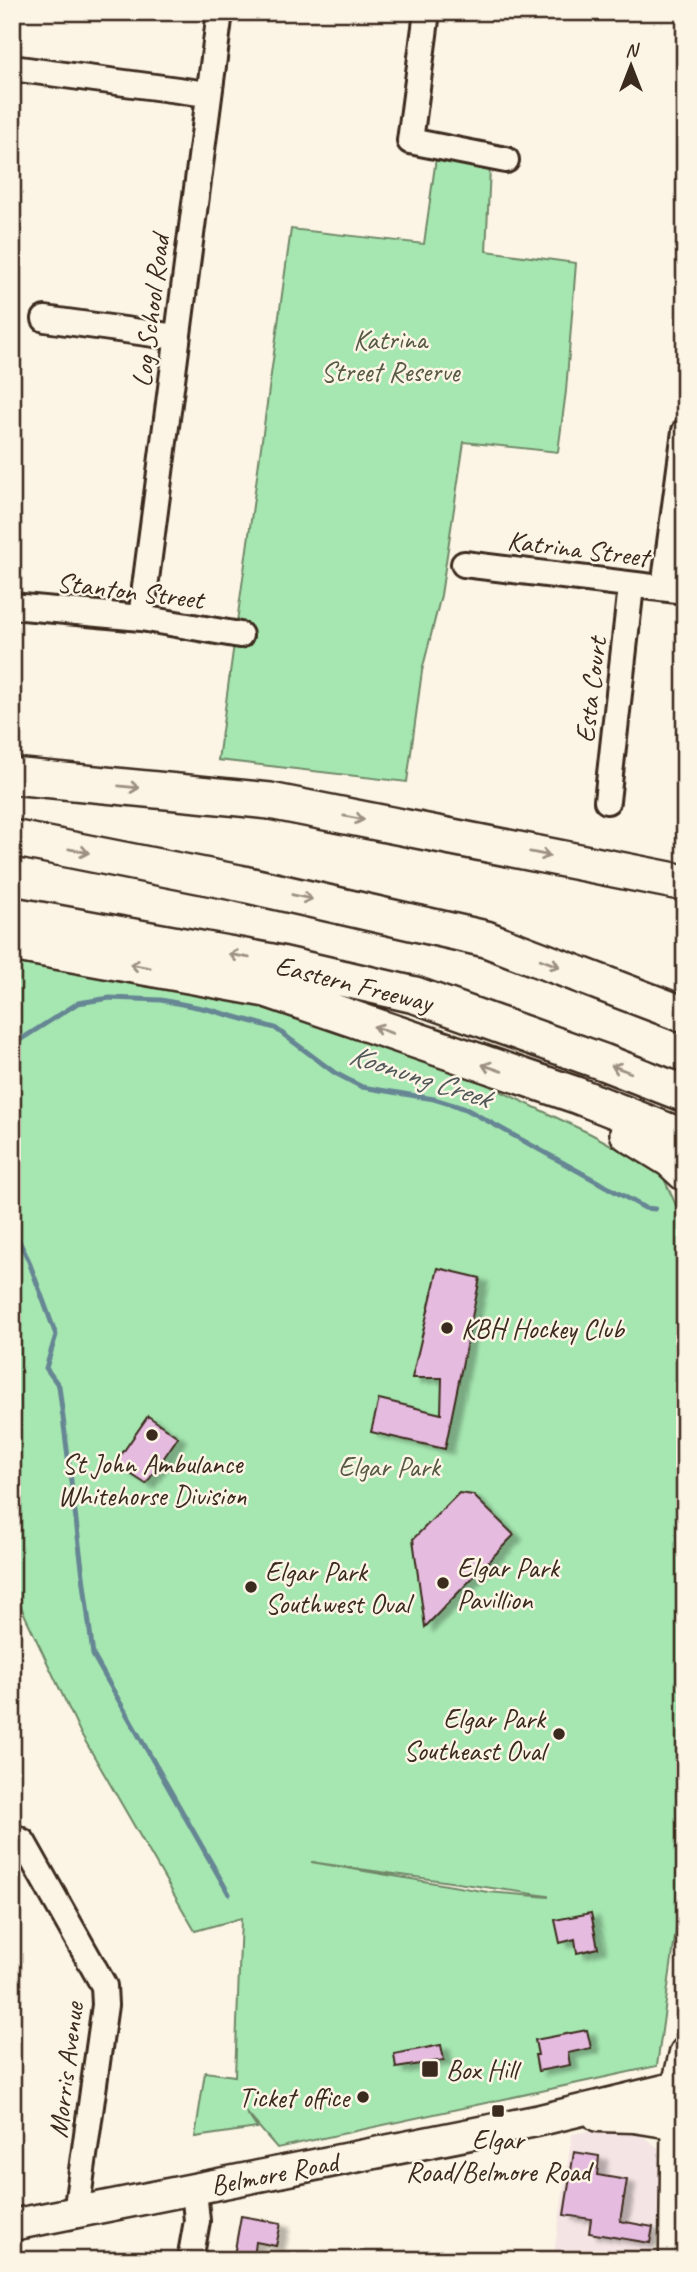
<svg xmlns="http://www.w3.org/2000/svg" width="697" height="2272" font-family="Caveat,sans-serif">
<defs>
<filter id="shadow"><feDropShadow dx="8" dy="4.5" stdDeviation="2" flood-color="#0004"/></filter>
</defs>
<rect width="100%" height="100%" fill="#fcf5e5"/>
<filter id="ink" filterUnits="userSpaceOnUse"><feTurbulence type="fractalNoise" baseFrequency=".0143" numOctaves="2"/><feDisplacementMap in="SourceGraphic" scale="14" xChannelSelector="R" yChannelSelector="G"/><feConvolveMatrix kernelMatrix="1 2 1 2 8 2 1 2 1" color-interpolation-filters="sRGB"/></filter>
<g filter="url(#ink)">
<path fill="#f5e4e4" d="M685 480V581L671 579Z
M626 2124 670 2156 651 2260H553L572 2134Z"/>
<path fill="#a6e7b1" stroke="#708868" stroke-width="2" fill-rule="evenodd" d="M436 158 490 168 486 251 576 263 566 391 558 452 464 442 441 595 422 671 407 782 218 760 291 229 424 244Z
M12 942 170 966 395 1041 591 1134 661 1172 685 1225V1866L657 2066 277 2148 246 2112 257 2128 195 2137 205 2072 235 2076 241 1918 195 1931 80 1732 12 1588ZM311 1862 548 1896V1897L488 1892Z"/>
<g fill="none" stroke-linecap="round" stroke-linejoin="round">
<path stroke="#668694" stroke-width="5" d="M12 1045 78 1003 110 998 161 1000 207 1009 275 1028 335 1073 362 1087 434 1099 466 1109 645 1208 655 1209
M12 1227 28 1259 56 1335 46 1368 59 1386 93 1655 229 1894"/>
</g>
<path fill="#e6bbe0" stroke="#3b2a1e" stroke-width="2" filter="url(#shadow)" d="M438 1268 480 1278 445 1449 371 1432 379 1399 441 1414 442 1378H412Z
M148 1416 178 1437 146 1484 115 1464Z
M459 1493 473 1495 514 1535 425 1627 413 1539Z
M591 1913 598 1948 577 1953 575 1939 560 1943 555 1920Z
M587 2030 591 2048 568 2053 570 2065 538 2071 535 2055H538L535 2040Z
M441 2045 444 2060 396 2068 394 2054Z
M574 2152 599 2156 597 2175 627 2180 620 2221 653 2227 650 2243 589 2233 591 2219 564 2215Z
M241 2216 281 2223 276 2246 256 2242 254 2258 234 2255Z"/>
<g fill="none" stroke-linecap="round" stroke-linejoin="round">
<defs>
<path id="minor" d="M427 12 410 141 506 160
M12 68 208 94
M45 319 176 337
M464 564 685 591
M664 588 685 431
M12 606 141 618 240 635
M141 618 220 12
M607 801 631 586
M12 1836 23 1842 104 1986 105 2005 76 2213
M190 2260 197 2221 194 2189"/>
<path id="major" d="M598 2116 634 2117 678 2124
M12 2225 536 2121 677 2087 685 2091
M675 2251 677 2087 685 2053"/>
<path id="highway" d="M12 776 270 801 685 883
M12 838 239 883 486 939 685 1015
M12 915 272 962 415 995 603 1062 685 1094
M12 943 266 989 576 1095 685 1138
M628 1133 670 1159 685 1173"/>
</defs>
<use href="#minor" stroke="#3b2a1e" stroke-width="30"/>
<use href="#major" stroke="#3b2a1e" stroke-width="35"/>
<use href="#highway" stroke="#3b2a1e" stroke-width="40"/>
<use href="#minor" stroke="#fcf5e5" stroke-width="24"/>
<use href="#major" stroke="#fcf5e5" stroke-width="30"/>
<use href="#highway" stroke="#fcf5e5" stroke-width="35"/>
</g>
<defs><path id="oneway-shaft" d="M-6 0H5M1.5-3L5.5 0L1.5 3" fill="none" stroke-width="1.6" stroke-linecap="round" stroke-linejoin="round" transform="scale(1.75)"/></defs>
<g stroke="#9c9082">
<use href="#oneway-shaft" transform="translate(129 787) rotate(6)"/>
<use href="#oneway-shaft" transform="translate(354 818) rotate(11)"/>
<use href="#oneway-shaft" transform="translate(79 851) rotate(11)"/>
<use href="#oneway-shaft" transform="translate(540 854) rotate(11)"/>
<use href="#oneway-shaft" transform="translate(302 897) rotate(13)"/>
<use href="#oneway-shaft" transform="translate(239 956) rotate(-170)"/>
<use href="#oneway-shaft" transform="translate(550 963) rotate(21)"/>
<use href="#oneway-shaft" transform="translate(140 966) rotate(-170)"/>
<use href="#oneway-shaft" transform="translate(383 1030) rotate(-160)"/>
<use href="#oneway-shaft" transform="translate(492 1068) rotate(-161)"/>
<use href="#oneway-shaft" transform="translate(621 1069) rotate(-159)"/>
</g>
</g>
<g fill="#3b2a1e" stroke="#fcf5e5" stroke-width="2.5">
<circle cx="447" cy="1328" r="7"/>
<circle cx="152" cy="1435" r="7"/>
<circle cx="443" cy="1583" r="7"/>
<circle cx="251" cy="1587" r="7"/>
<circle cx="559" cy="1734" r="7"/>
<rect x="421" y="2060" width="18" height="18" rx="3.5"/>
<circle cx="363" cy="2097" r="7"/>
<rect x="491" y="2104" width="14" height="14" rx="3.5"/>
</g>
<g text-anchor="middle" stroke-width="5" stroke-linejoin="round" paint-order="stroke">
<g font-size="28" fill="#3b2a1e" stroke="#fcf5e5">
<text transform="translate(150 311) rotate(-83)" y="10">Log School Road</text>
<text transform="translate(578 548) rotate(7)" y="10">Katrina Street</text>
<text transform="translate(130 590) rotate(7)" y="10">Stanton Street</text>
<text transform="translate(590 690) rotate(-83)" y="10">Esta Court</text>
<text transform="translate(354 983) rotate(14)" y="10">Eastern Freeway</text>
<text transform="translate(65 2070) rotate(-83)" y="10">Morris Avenue</text>
<text transform="translate(274 2173) rotate(-11)" y="10">Belmore Road</text>
</g>
<g font-size="28" fill="#565943" stroke="#fcf5e5">
<text x="390" y="349">Katrina<tspan x="390" dy="32">Street Reserve</tspan></text>
<text x="389" y="1476">Elgar Park</text>
</g>
<g font-size="28" fill="#3b2a1e" stroke="#fcf5e5" text-anchor="start">
<text x="461" y="1338">KBH Hockey Club</text>
<text x="152" y="1473" text-anchor="middle">St John Ambulance<tspan x="152" dy="32">Whitehorse Division</tspan></text>
<text x="457" y="1577">Elgar Park<tspan x="457" dy="32">Pavillion</tspan></text>
<text x="265" y="1581">Elgar Park<tspan x="265" dy="32">Southwest Oval</tspan></text>
<text x="545" y="1728" text-anchor="end">Elgar Park<tspan x="545" dy="32">Southeast Oval</tspan></text>
<text x="446" y="2079">Box Hill</text>
<text x="349" y="2107" text-anchor="end">Ticket office</text>
<text x="498" y="2149" text-anchor="middle">Elgar<tspan x="498" dy="32">Road/Belmore Road</tspan></text>
</g>
<g font-size="30" font-style="italic" fill="#515859" stroke="#fcf5e5">
<text transform="translate(420 1076) rotate(18)" y="10">Koonung Creek</text>
</g>
</g>
<rect width="697" height="2272" fill="none" stroke="#fcf5e5" stroke-width="42"/>
<rect x="21" y="21" width="655" height="2230" fill="none" stroke="#3b2a1e" stroke-width="2.5" filter="url(#ink)"/>
<g transform="translate(631 66)" stroke="#fcf5e5" stroke-width="5" paint-order="stroke">
<path d="M0-5L12 26L0 18L-12 26Z" fill="#3b2a1e"/>
<text y="-10" font-size="19" font-weight="bold" text-anchor="middle" fill="#3b2a1e">N</text>
</g>
</svg>
